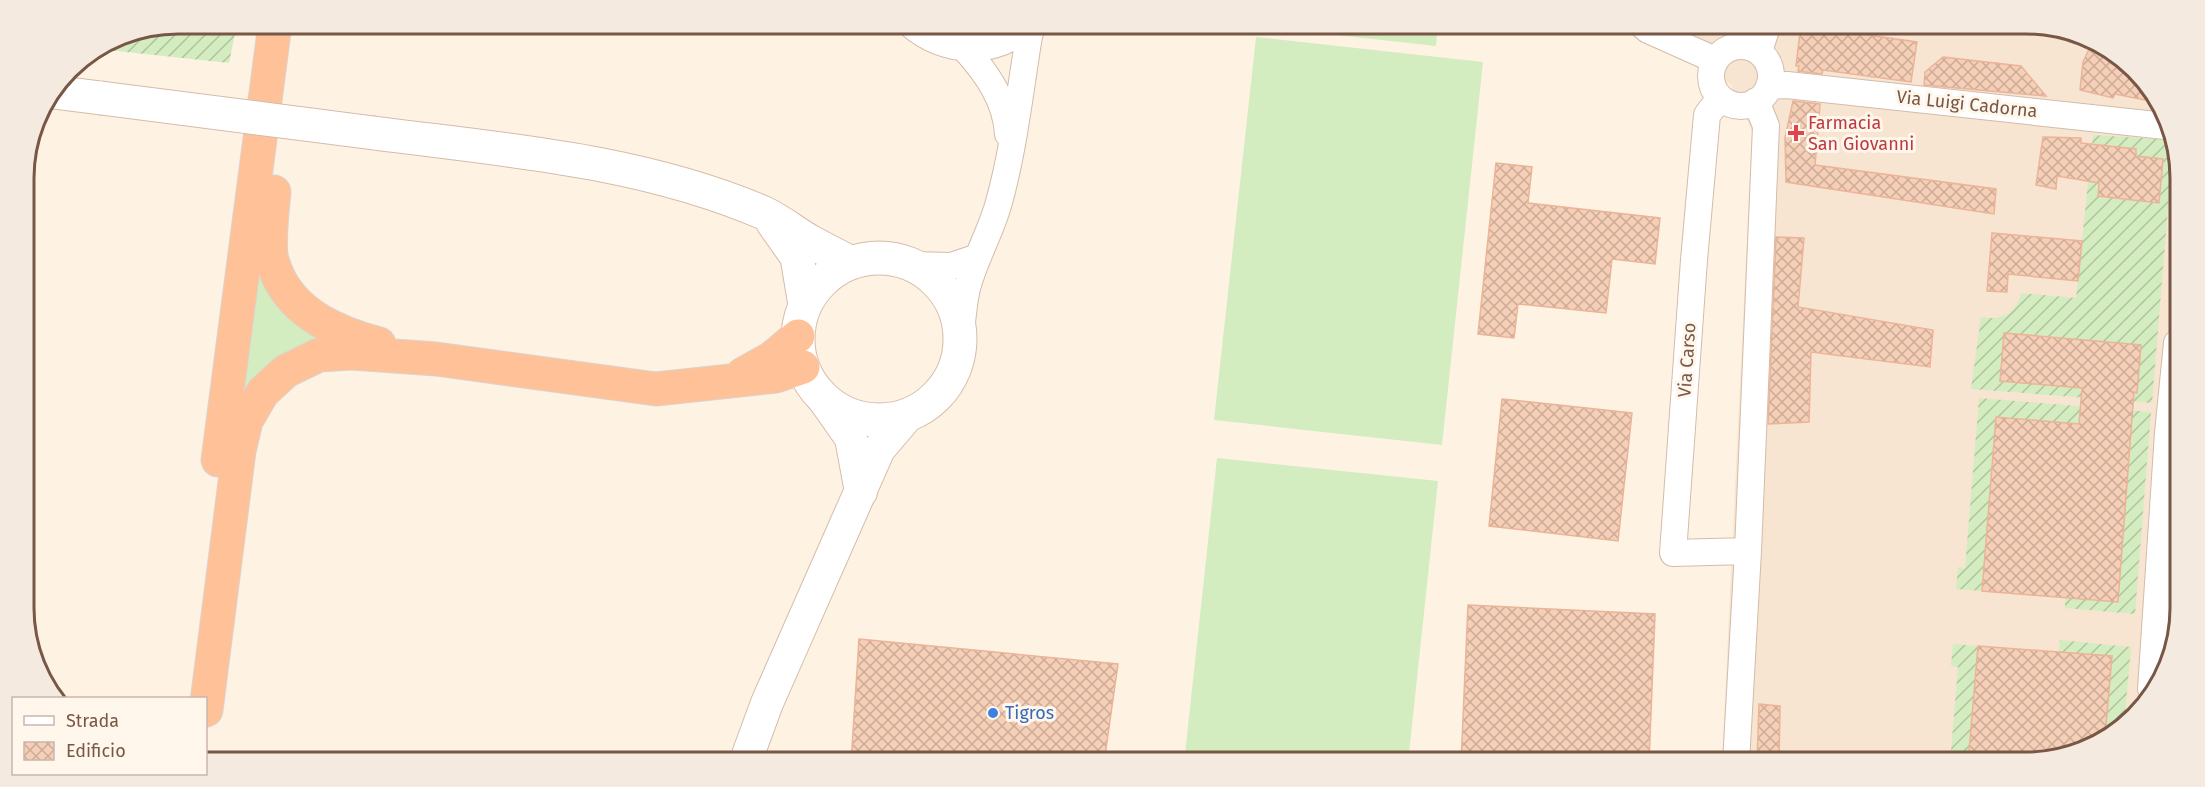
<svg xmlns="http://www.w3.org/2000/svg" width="2205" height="787" font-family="'Fira Sans',sans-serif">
<defs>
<pattern id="garden-furrows" width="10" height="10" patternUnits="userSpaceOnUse" patternTransform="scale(1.5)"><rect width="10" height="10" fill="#d4edc0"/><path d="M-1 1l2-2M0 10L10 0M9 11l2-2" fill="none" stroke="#b1c39e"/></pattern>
<pattern id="building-cross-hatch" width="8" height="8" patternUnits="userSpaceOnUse" patternTransform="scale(1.5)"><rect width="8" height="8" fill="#f6cfb8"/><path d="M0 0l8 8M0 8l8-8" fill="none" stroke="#ccab97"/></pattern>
</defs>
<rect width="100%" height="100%" fill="#fef3e3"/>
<path fill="#f7e4d1" d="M1634 24H2027L2076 32 2143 77 2180 158 2173 658 2121 731 2037 763H1722L1752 131 1731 85 1695 60Z"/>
<path fill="#d4edc0" d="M1254 24H1438L1436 46 1253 26Z
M1256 37 1483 62 1442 445 1214 420Z
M259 256 334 337 237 412Z
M1217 458 1438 481 1408 763H1184Z"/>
<path fill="url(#garden-furrows)" d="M178 24H237L229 63 98 49 119 36Z
M2093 135 2159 139 2173 147 2152 403 1971 389 1981 317C2002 321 2016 314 2021 293L2076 298Z
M1979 398 2151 412 2135 614 2065 608V598L2118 602 2131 428 1996 417 1982 591 1956 589 1958 567 1965 568Z
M2060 640 2131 647 2124 727 2121 731 2105 737 2112 656 2059 652Z
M1953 644 1978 646 1968 763H1950L1958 667 1951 666Z"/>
<path fill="url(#building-cross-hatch)" stroke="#ebb497" stroke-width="1.5" d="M1801 24H1833V30L1917 42 1911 82 1823 70 1822 74 1798 71 1799 66H1796Z
M2092 43 2143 77 2155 102 2115 94 2113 98 2080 90 2083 62Z
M1943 57 2021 66 2046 96 1924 85 1925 72Z
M1793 101 1820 104 1815 165 1996 189 1994 214 1786 182 1785 138Z
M2043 137 2081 138V143L2136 149V156L2163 159 2159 203 2098 196 2099 183 2057 176 2056 189 2036 185Z
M1496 163 1532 167 1528 203 1660 218 1655 264 1612 259 1606 313 1518 304 1514 338 1478 334Z
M1992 233 2082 241 2078 281 2008 274 2007 292 1987 291Z
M1776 237 1804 238 1798 307 1933 330 1930 367 1811 352 1809 422 1768 424Z
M2004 333 2141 345 2137 393 2134 392 2118 602 1982 591 1996 417 2079 424 2082 388 2000 381Z
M1502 399 1632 413 1618 541 1489 526Z
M1468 605 1655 614 1649 763H1461Z
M859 639 1118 664 1104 763H851Z
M1978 646 2112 656 2105 737 2037 763H1968Z
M1759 704 1780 706 1779 763H1757Z"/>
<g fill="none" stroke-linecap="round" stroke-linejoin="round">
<defs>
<path id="minor" d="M910 24C944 53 995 58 1029 24
M1641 24 1648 30 1715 60
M1711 76a30 30 0 1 1 60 0a30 30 0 1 1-60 0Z
M964 48C986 72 1006 100 1008 134
M1759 51 1768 24
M1769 86 1787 85 2165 126
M1720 98 1707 115 1694 260 1673 553 1748 551
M913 265 951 266 978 257
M960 342C962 325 963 305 967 288 975 258 991 232 999 202 1014 148 1020 91 1029 36L1033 24
M2151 689 2168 433 2177 343
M1736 763 1748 551 1766 126 1756 101"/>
<path id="tertiary" d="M820 394 851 438 861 492
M745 763 767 703 879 449 908 415"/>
<path id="secondary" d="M53 92 101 98
M374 133C505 150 641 160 764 213 781 221 795 233 811 242 824 249 838 256 851 263
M773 223 797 257 805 305
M798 339a81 81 0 1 1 162 0a81 81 0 1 1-162 0Z"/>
<path id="trunk" d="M274 192C272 213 269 235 271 256 272 262 275 268 277 274 295 315 338 333 379 344
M743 374 772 358 798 336
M218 460 275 24
M206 710 239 451 246 421 263 392 286 371 319 355 352 353 436 359 656 389 776 376 803 367"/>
</defs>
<use href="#minor" stroke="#d3bcab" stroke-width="28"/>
<use href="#tertiary" stroke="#d3bcab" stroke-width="34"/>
<use href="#secondary" stroke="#d6bba8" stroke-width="35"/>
<use href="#trunk" stroke="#dcd3cf" stroke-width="35"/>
<use href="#minor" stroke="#fff" stroke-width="26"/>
<use href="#tertiary" stroke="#fff" stroke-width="32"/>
<use href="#secondary" stroke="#fff" stroke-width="33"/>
<use href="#trunk" stroke="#fec198" stroke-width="33"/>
<defs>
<path id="secondary-bridge" d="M101 98 374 133"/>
</defs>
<use href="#secondary-bridge" stroke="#d6bba8" stroke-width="35" stroke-linecap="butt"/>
<use href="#secondary-bridge" stroke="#fff" stroke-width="33"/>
</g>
<path fill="#e0444e" stroke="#fff7ec" stroke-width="2" d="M1793 124h6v6h6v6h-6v6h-6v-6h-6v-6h6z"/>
<circle fill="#3f7fe0" stroke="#fff7ec" stroke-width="2" cx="993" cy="713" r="6"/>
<g text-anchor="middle" stroke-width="6" stroke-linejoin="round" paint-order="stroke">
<g font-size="18" fill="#795746" stroke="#fff7ec">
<text transform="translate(1967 104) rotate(6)" y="6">Via Luigi Cadorna</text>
<text transform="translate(1687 360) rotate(-86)" y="6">Via Carso</text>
</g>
<g font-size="18" fill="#be3a42" stroke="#fff7ec" text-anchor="start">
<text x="1808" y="129">Farmacia<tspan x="1808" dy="21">San Giovanni</tspan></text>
</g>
<g font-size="18" fill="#366cbe" stroke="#fff7ec" text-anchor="start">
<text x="1005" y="719">Tigros</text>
</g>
</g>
<path d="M0 0H2205V787H0ZM178 34H2026A144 144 0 0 1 2170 178V608A144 144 0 0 1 2026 752H178A144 144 0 0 1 34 608V178A144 144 0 0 1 178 34Z" fill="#f4eadf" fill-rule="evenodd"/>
<path fill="none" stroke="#795746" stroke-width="3" d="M178 34H2026A144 144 0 0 1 2170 178V608A144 144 0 0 1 2026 752H178A144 144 0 0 1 34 608V178A144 144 0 0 1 178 34Z"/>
<rect x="12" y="697" width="195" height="78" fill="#fff7ec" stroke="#c9b7aa" stroke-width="1.5"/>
<rect x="24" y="716" width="30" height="9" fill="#ffffff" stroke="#c9b7aa" stroke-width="1.5"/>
<text x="66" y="727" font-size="18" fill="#795746">Strada</text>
<rect x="24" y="742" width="30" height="18" fill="url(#building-cross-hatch)" stroke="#c9b7aa" stroke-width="1.5"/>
<text x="66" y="757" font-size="18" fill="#795746">Edificio</text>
</svg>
